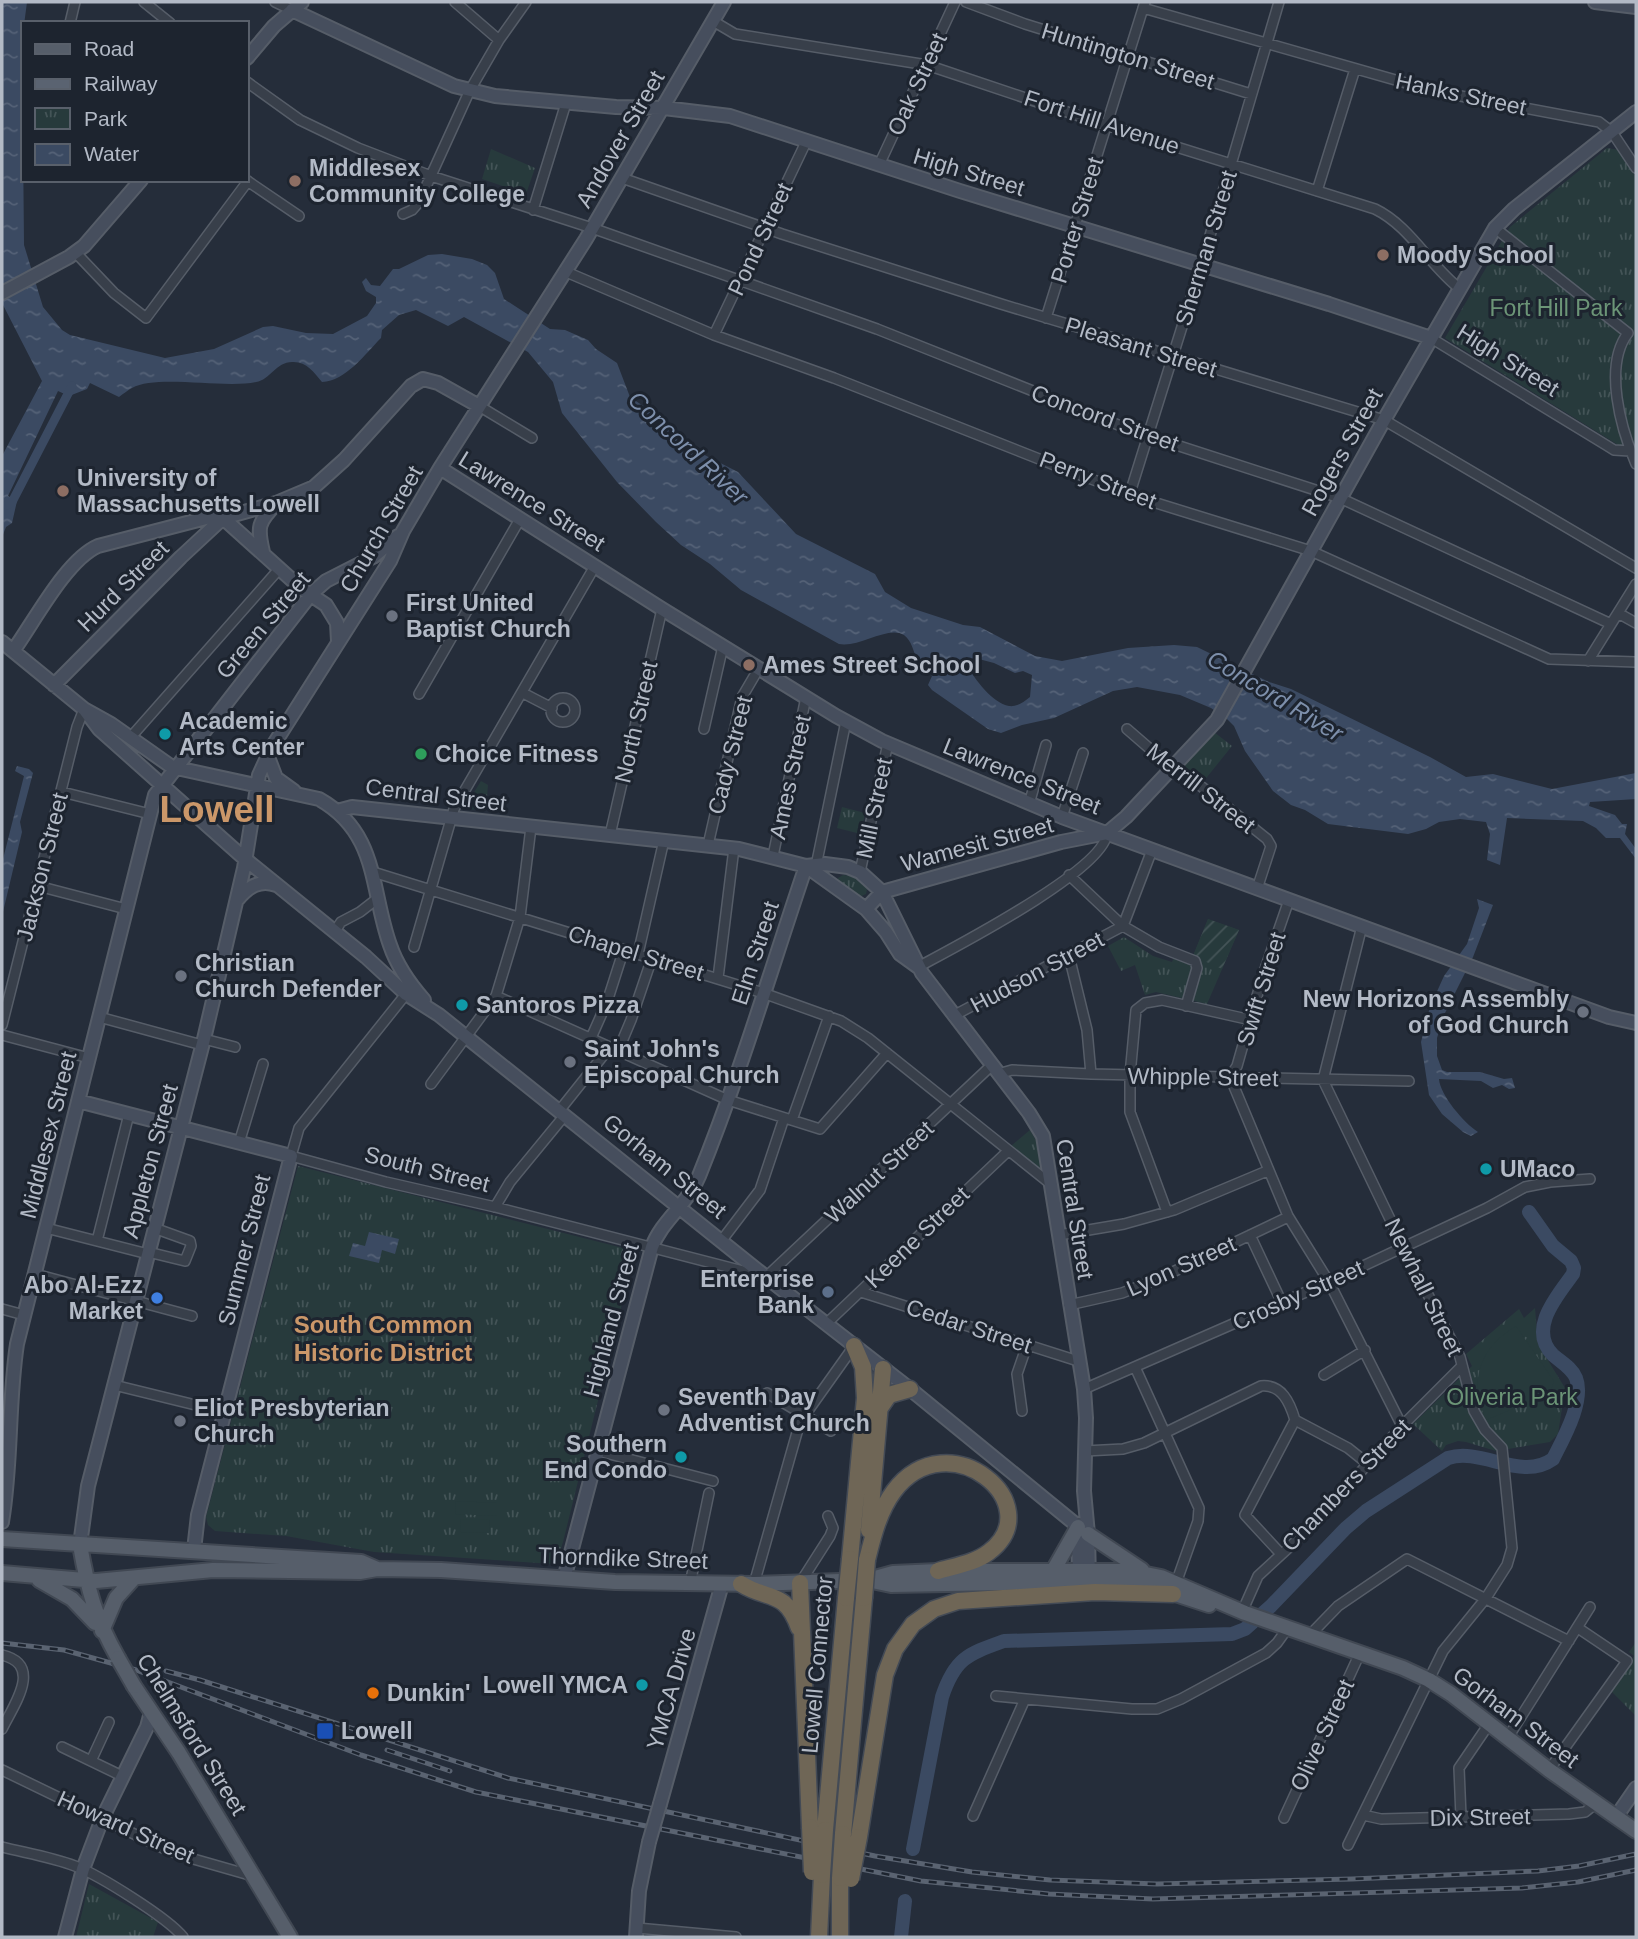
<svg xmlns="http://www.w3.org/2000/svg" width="1638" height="1939" font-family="Arial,sans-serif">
<defs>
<pattern id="park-tufts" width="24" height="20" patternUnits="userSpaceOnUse" patternTransform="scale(1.75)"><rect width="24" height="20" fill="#273a3c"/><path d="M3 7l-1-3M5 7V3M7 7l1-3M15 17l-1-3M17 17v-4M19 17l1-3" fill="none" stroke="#445457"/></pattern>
<pattern id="garden-furrows" width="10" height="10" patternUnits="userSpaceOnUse" patternTransform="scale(1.75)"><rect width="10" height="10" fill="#273a3c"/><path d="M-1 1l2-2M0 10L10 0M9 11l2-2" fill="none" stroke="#445457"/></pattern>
<pattern id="water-ripples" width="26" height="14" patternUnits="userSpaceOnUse" patternTransform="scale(1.75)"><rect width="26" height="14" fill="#3b4a62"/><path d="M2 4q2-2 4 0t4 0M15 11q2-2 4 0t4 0" fill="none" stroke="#556277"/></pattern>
</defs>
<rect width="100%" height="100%" fill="#252d3a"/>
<path fill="url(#park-tufts)" d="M1607 148 1619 150 1636 177V456L1445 338 1510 227Z
M491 149 535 168 526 194 482 179Z
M1214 732 1232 746 1203 782 1182 767Z
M481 781 488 785 486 810 466 809 465 807Z
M842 807 865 813 861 834 837 828Z
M843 875C854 876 861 880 867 889L866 894 859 897 838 882V878Z
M1208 919 1239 930 1207 1004 1156 992 1145 995 1135 965 1121 971 1108 946 1124 937 1153 956 1172 962 1174 957 1193 956Z
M1030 1130 1037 1142 1041 1167 1039 1168 1011 1146Z
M298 1166 635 1251 563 1542 557 1561 553 1564 374 1552 286 1536 215 1531 208 1525 206 1517Z
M1535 1308 1538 1344 1565 1388 1558 1434 1550 1442 1496 1451 1466 1442 1458 1441 1446 1445 1442 1451 1413 1424 1472 1366 1466 1354 1519 1309 1524 1318Z
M1636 1642V1716L1610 1690 1634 1656 1629 1652Z
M89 1884 158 1922 153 1937H76Z"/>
<path fill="url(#garden-furrows)" d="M1208 919 1239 930 1222 969 1193 956Z"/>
<path fill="#273a3c" d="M1516 1326 1554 1381 1550 1393 1486 1420C1468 1380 1480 1348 1516 1326Z
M456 1501 497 1503V1516L455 1514Z
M461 1519 490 1520 489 1533 460 1532Z"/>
<path fill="url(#water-ripples)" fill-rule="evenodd" d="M2 2H27L22 40 24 245 43 307 62 330 70 335 165 358 214 349 263 327 273 326 306 333 333 334 367 316 376 303V297L366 291 362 282 366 278 371 285 380 286 393 269H399L428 255 442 254 472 259 487 265 495 273 504 299 550 329 565 330 588 340 596 349 617 363 630 397 655 414 679 442 738 472 796 534 875 574 885 592 911 608 963 625 980 627 1035 656 1062 661 1128 648 1174 645 1197 647 1269 682 1291 689 1430 757 1466 777 1493 774 1552 789 1636 773V799L1590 802 1589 806 1615 815 1622 824H1627L1625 834 1636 849V859L1620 838H1606L1596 828 1583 821 1507 818 1500 865 1487 860 1490 834 1486 822 1460 819 1439 822 1426 829 1408 834 1328 824 1305 810 1291 805 1273 791 1245 751 1234 726 1226 718 1211 708 1180 695 1137 687 1113 691 1054 718 1022 725 1001 733 988 729 932 690 928 685 932 676C926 670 920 666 917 659 913 651 912 641 904 635 888 625 859 648 839 644L741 590 710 564 681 545 656 522 617 482 562 413 553 382 528 352 464 317 448 326 416 310 399 315 382 330 381 338C365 354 346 381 322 382 314 372 306 361 292 362 276 362 270 380 256 382 224 389 157 374 132 388 128 390 123 394 119 397L90 383 87 389 69 396 58 391 8 496 17 501 12 523 6 527 2 537V456L42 381 2 303ZM975 658 994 663 1015 673 1023 671 1032 675 1030 697C1024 702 1017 707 1009 706 992 703 975 679 967 666L969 659Z
M17 766 29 769 33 773 20 822 22 832 2 916V863L24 776 15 771Z
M1477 899 1493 905 1473 957 1444 1015 1437 1038V1056L1442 1070 1447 1072H1480L1504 1079 1512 1078 1515 1088 1509 1089 1502 1085 1493 1088 1481 1081 1439 1079C1440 1095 1464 1123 1478 1132L1471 1136 1463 1132 1442 1114 1429 1095 1421 1042 1430 1007 1444 976 1467 944 1479 908Z
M369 1232 399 1239 395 1254 382 1250 379 1263 349 1256 353 1243 365 1246Z"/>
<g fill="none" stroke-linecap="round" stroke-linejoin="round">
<path stroke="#3b4a62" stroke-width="9" d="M7 505 12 502 72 386"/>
<path stroke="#3b4a62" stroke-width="14" d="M913 1849 942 1697C955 1658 968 1654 1004 1641L1232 1634 1245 1629 1271 1606 1346 1528 1366 1511 1448 1458C1482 1447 1521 1482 1553 1459 1563 1439 1585 1401 1576 1378 1572 1368 1561 1362 1553 1355 1527 1329 1558 1295 1573 1274L1574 1268 1571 1261 1553 1246 1529 1212
M901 1937 905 1901"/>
<defs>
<path id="street" d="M144 2 170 23
M275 2 292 10
M455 2 499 40
M966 2 1025 24 1251 94
M1143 8 1434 91 1599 122 1612 132 1636 168
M713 21 735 34 927 65 1106 125 1375 209C1410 226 1429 265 1460 289
M70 23 75 2
M247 82 300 120 358 148 431 176 592 228 877 329 1136 432 1340 498 1611 624
M879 165 955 2
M622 178 782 234 1001 304 1384 420 1636 568
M246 180 299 216
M1317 191 1355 69
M533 210 566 103
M403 214 412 210 419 202 470 90 499 40 526 2
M1495 228 1628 333
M75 252 114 293 146 318 248 181
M564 271 714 335 834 378 1067 470 1153 502 1311 551 1549 659 1636 662
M1046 318 1145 2
M1628 333C1603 366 1621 429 1636 464
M714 335 806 142
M1431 338 1606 445 1614 450 1630 451
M479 406 532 438
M1130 493 1201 266 1279 2
M1618 613 1636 623
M1588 661 1636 584
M523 693 552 708
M419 694 520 519
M551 710a12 12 0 1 1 24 0a12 12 0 1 1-24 0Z
M704 729 723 646
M1127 729 1172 768 1202 787 1267 839 1271 846 1257 889
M130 738 280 568
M62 792 150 814
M1029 804 1046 745
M1062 817 1083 753
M610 835 662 609
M708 845 742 697 759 668
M773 856 806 697
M816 866 846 721
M373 872 763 993 841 1021 868 1038 1052 1185
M860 872 888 743
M1069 875 1123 926 1159 947 1195 961 1197 968 1186 1006
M38 886 126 909
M1289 900 1263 975 1237 1066 1230 1077 1288 1216 1329 1282 1402 1426
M335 931 341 922 360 912 378 898
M414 947 454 809 595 566
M638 954 664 840
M1069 956 1087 1030 1091 1074
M918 967C953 948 1105 870 1107 833
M718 978 734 848
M406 994 299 1128 291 1156 386 1182 495 1207 766 1277 992 1065
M496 996 728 1100 820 1129 887 1053
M953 1016 1123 926 1152 850
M99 1017 202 1045
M2 1025 77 727 84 709
M2 1035 89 1058
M591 1038 607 1002 624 949
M204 1039 235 1047
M618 1051 631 1020 652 958
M998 1074 1012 1070 1091 1074 1409 1081
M431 1084 496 996 520 917 531 827
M559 1111 610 1047
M792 1120 829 1016
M239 1143 263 1064
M495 1207 510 1182 565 1115
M1167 1212 1130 1112V1075L1136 1010 1145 1003 1162 1000 1251 1020
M46 1228 148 1254
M1059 1235 1124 1224 1174 1210 1267 1171
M1250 1235 1282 1303
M722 1240 760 1190 784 1118
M97 1241 129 1114
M148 1252 185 1261 191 1246 190 1241 154 1228
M35 1274 192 1316
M861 1292 1078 1361
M1069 1305 1122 1293 1158 1279 1288 1217
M2 1309 24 1315
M826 1324 1008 1151
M1135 1367 1199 1508 1198 1521 1175 1586
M1324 1375 1365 1350
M114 1385 224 1412
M1084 1389 1329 1282 1487 1208 1525 1187 1550 1182 1590 1179
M767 1393 831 1431
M1022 1411 1017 1374 1027 1345
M1295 1420 1348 1448 1368 1464
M598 1451 713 1481
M1085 1451 1123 1449 1144 1443 1261 1386C1282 1384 1290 1403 1295 1420
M1281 1554 1245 1515 1295 1420
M800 1583 830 1536 833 1528 828 1516
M690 1584 709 1493
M754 1584 800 1422 854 1346
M1242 1612 1258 1576 1309 1529 1402 1426 1462 1366
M1309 1636 1338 1606 1407 1559 1569 1641
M2 1655C44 1665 13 1706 2 1729
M996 1696 1132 1709H1157L1181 1699 1266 1653 1277 1643 1287 1629
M1507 1739 1590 1607
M62 1747 122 1776
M91 1761 109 1722
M2 1770 163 1848 183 1856 253 1876
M1549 1770 1627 1661 1578 1628
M1363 1815 1381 1819 1569 1814 1585 1812 1595 1804
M973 1816 1025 1699
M1461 1817 1459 1768 1489 1724
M1284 1818 1360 1653
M1348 1845 1443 1651 1486 1598 1507 1565 1512 1548 1502 1448 1485 1430 1474 1411 1460 1357 1403 1246 1323 1080 1362 926
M2 1847C26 1853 52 1857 75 1866 99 1875 168 1918 183 1937
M637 1928 736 1937"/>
<path id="secondary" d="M1595 2 1636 7
M292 10 454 86 495 96 616 107 664 108 730 116 960 191 1329 304 1431 338
M247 58 274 26 302 2
M2 293 69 257 84 246 141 180
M440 468 662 609 836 716 882 741 1062 817 1609 1017 1636 1023
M223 518 302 589 326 605 337 623 338 641
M263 552C257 527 258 522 276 504
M2 642 84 709 111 724 172 767 319 799C379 833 370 889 390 945 397 966 409 983 424 1000
M13 651C34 622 66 560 98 546L210 517 223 518 276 503 314 487 344 460 411 386 423 379 438 383 479 406
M54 685 181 557 223 518
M84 709 99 729 245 859 366 957 406 994 439 1015 766 1277 910 1389 1085 1532
M268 757 276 778 294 791
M337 811 352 807 739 849 806 866 825 864 848 867 860 872 882 892 922 973 1029 1113 1043 1136 1084 1389 1086 1418 1084 1491 1088 1534 1089 1581
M806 866 866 909 886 932 900 954 918 967
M238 899C248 887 260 879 276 885
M866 909 882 892 1061 842 1107 833 1126 817 1217 720 1384 420 1495 228 1514 209 1636 112
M78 1101 291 1156 198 1515 194 1550
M2 1522C12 1463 8 1403 17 1344L155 795 311 594 326 581 373 557 398 536
M1078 1525 1079 1580
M80 1545 88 1486 204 1039 244 868 259 775 272 747 390 561 403 531 440 468 586 239 724 2
M564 1579 652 1247C662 1220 688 1204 699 1176 740 1075 771 969 806 866
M660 1804 722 1584
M1616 1817 1636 1788
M65 1937 83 1869 102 1819 147 1727 151 1712
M636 1937 639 1891 649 1842"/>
<path id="primary" d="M1088 1534 1142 1570
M2 1539 361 1562 377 1569
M80 1545C88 1591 95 1617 118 1658
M1053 1571 1078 1527
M2 1573 96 1581 213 1570 360 1572 377 1569 441 1570 615 1582 754 1584 868 1580 893 1573 938 1571H1131L1161 1577 1245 1613 1403 1668 1429 1680 1451 1694 1549 1770 1636 1831
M39 1580 72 1599 95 1623
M872 1581 891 1585 1119 1581 1154 1587 1209 1605
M102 1631 116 1598 134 1578
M134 1686 179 1753 290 1937"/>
<path id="highway" d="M880 1408 889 1395 910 1389
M869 1530 883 1369
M850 1559 865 1398 863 1367 854 1346
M867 1560C873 1536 879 1511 894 1491 949 1419 1051 1505 989 1552 975 1563 955 1566 938 1571
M800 1583 810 1827
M741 1584C768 1601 785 1589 799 1628
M825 1830 846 1598
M843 1834 864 1598
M859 1837 885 1675 895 1649 913 1624 934 1609 958 1601 1095 1592 1173 1594
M840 1878V1937
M819 1937 822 1875"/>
</defs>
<use href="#street" stroke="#565d68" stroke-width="12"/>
<use href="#secondary" stroke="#565d68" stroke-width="16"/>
<use href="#primary" stroke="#414853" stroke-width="18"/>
<use href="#highway" stroke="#434a55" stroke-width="19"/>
<use href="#street" stroke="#383f4a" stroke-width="9"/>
<use href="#secondary" stroke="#464e5d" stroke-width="12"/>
<use href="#primary" stroke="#565e6a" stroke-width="14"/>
<use href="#highway" stroke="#6f6656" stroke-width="16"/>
<defs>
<path id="rail" d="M2 1643 64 1650 136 1670 361 1755 476 1792 921 1881 1049 1894 1153 1899 1522 1888 1578 1882 1636 1870
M166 1671 200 1680 508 1778 875 1856 972 1872 1050 1880 1157 1884 1352 1879 1538 1871 1579 1866 1636 1854
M387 1750 450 1771"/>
</defs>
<use href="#rail" stroke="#5a6371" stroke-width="5"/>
<use href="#rail" stroke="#1d242f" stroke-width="2.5" stroke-dasharray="8" stroke-linecap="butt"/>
<defs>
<path id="secondary-bridge" d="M649 1842 660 1804"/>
<path id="primary-bridge" d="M118 1658 134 1686"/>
<path id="highway-bridge" d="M846 1598 850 1559
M864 1598 867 1560
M810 1827 812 1872
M822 1875 825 1830
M840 1878 843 1834
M851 1879 859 1837"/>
</defs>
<use href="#secondary-bridge" stroke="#565d68" stroke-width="16" stroke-linecap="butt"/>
<use href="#primary-bridge" stroke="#414853" stroke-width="18" stroke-linecap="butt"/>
<use href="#highway-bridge" stroke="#434a55" stroke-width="19" stroke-linecap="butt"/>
<use href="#secondary-bridge" stroke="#464e5d" stroke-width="12"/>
<use href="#primary-bridge" stroke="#565e6a" stroke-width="14"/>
<use href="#highway-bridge" stroke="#6f6656" stroke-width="16"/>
</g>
<g fill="#8d6e63" stroke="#1d242f" stroke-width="2.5">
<circle cx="295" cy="181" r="7"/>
<circle cx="1383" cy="255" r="7"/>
<circle cx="63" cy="491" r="7"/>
<circle cx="749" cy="665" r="7"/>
</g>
<g fill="#6b7280" stroke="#1d242f" stroke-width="2.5">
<circle cx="392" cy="616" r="7"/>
<circle cx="181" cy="976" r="7"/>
<circle cx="1583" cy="1012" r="7"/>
<circle cx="570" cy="1062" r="7"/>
<circle cx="664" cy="1410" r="7"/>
<circle cx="180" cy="1421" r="7"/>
</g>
<g fill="#0f9aa8" stroke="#1d242f" stroke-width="2.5">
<circle cx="165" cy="734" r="7"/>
<circle cx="462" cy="1005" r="7"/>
<circle cx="1486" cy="1169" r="7"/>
<circle cx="681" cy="1457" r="7"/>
<circle cx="642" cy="1685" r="7"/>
</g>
<circle fill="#2e9e5b" stroke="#1d242f" stroke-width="2.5" cx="421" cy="754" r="7"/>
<circle fill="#5c6f8a" stroke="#1d242f" stroke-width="2.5" cx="828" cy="1292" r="7"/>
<circle fill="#3f7fe0" stroke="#1d242f" stroke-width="2.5" cx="157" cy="1298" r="7"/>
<circle fill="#e8710a" stroke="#1d242f" stroke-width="2.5" cx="373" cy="1693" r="7"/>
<rect fill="#1a4fb4" stroke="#1d242f" stroke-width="2.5" x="316" y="1722" width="18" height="18" rx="3.5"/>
<g text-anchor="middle" stroke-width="6" stroke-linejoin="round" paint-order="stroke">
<g font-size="23" fill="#b3bac6" stroke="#1d242f">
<text transform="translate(1128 56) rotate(17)" y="8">Huntington Street</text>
<text transform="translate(917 84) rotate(-65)" y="8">Oak Street</text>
<text transform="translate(1461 94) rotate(12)" y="8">Hanks Street</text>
<text transform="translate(1102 122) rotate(18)" y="8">Fort Hill Avenue</text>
<text transform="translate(620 139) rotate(-60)" y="8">Andover Street</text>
<text transform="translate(969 172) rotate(17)" y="8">High Street</text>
<text transform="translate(1077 220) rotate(-73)" y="8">Porter Street</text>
<text transform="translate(760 239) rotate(-65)" y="8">Pond Street</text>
<text transform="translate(1206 248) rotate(-73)" y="8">Sherman Street</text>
<text transform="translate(1141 347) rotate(17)" y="8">Pleasant Street</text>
<text transform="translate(1508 360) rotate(32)" y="8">High Street</text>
<text transform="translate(1105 418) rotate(20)" y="8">Concord Street</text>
<text transform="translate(1342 452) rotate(-61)" y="8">Rogers Street</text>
<text transform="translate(1098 480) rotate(21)" y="8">Perry Street</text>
<text transform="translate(532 501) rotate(32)" y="8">Lawrence Street</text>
<text transform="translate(381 529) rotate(-60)" y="8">Church Street</text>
<text transform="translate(123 586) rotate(-45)" y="8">Hurd Street</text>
<text transform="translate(263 625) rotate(-50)" y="8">Green Street</text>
<text transform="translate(636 722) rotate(-77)" y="8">North Street</text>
<text transform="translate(730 755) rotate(-76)" y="8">Cady Street</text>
<text transform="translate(1022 776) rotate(22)" y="8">Lawrence Street</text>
<text transform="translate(790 777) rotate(-78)" y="8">Ames Street</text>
<text transform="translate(1201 788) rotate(38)" y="8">Merrill Street</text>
<text transform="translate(436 795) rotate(7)" y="8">Central Street</text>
<text transform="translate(874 808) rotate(-78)" y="8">Mill Street</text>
<text transform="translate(977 844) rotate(-15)" y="8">Wamesit Street</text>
<text transform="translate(42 867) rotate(-76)" y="8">Jackson Street</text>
<text transform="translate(636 953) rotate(17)" y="8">Chapel Street</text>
<text transform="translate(755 953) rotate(-72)" y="8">Elm Street</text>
<text transform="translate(1037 972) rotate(-28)" y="8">Hudson Street</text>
<text transform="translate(1261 989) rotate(-73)" y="8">Swift Street</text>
<text transform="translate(1203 1077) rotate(1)" y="8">Whipple Street</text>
<text transform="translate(48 1135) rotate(-76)" y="8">Middlesex Street</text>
<text transform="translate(150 1161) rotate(-75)" y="8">Appleton Street</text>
<text transform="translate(665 1166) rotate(39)" y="8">Gorham Street</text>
<text transform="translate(427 1169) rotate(14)" y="8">South Street</text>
<text transform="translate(879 1172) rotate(-43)" y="8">Walnut Street</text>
<text transform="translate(1075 1209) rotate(81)" y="8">Central Street</text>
<text transform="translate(917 1237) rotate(-44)" y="8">Keene Street</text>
<text transform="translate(244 1250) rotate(-76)" y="8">Summer Street</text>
<text transform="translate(1181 1266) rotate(-24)" y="8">Lyon Street</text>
<text transform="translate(1424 1287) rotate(64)" y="8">Newhall Street</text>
<text transform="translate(1298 1295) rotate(-24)" y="8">Crosby Street</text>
<text transform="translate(611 1320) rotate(-75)" y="8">Highland Street</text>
<text transform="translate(969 1326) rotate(18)" y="8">Cedar Street</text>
<text transform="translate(1346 1485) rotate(-46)" y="8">Chambers Street</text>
<text transform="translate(623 1558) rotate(2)" y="8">Thorndike Street</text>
<text transform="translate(817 1665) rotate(-85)" y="8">Lowell Connector</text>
<text transform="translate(671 1689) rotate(-74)" y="8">YMCA Drive</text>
<text transform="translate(1516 1717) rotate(37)" y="8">Gorham Street</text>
<text transform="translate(192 1734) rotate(58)" y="8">Chelmsford Street</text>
<text transform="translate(1322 1735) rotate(-65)" y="8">Olive Street</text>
<text transform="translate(1480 1817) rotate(-1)" y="8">Dix Street</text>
<text transform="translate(126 1827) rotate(24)" y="8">Howard Street</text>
</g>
<g font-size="23" font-weight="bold" fill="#b3bac6" stroke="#1d242f" text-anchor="start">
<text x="309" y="176">Middlesex<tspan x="309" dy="26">Community College</tspan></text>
<text x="1397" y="263">Moody School</text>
<text x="77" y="486">University of<tspan x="77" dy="26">Massachusetts Lowell</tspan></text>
<text x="406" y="611">First United<tspan x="406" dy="26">Baptist Church</tspan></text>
<text x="763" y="673">Ames Street School</text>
<text x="179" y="729">Academic<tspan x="179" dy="26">Arts Center</tspan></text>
<text x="435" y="762">Choice Fitness</text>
<text x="195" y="971">Christian<tspan x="195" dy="26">Church Defender</tspan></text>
<text x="1569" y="1007" text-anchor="end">New Horizons Assembly<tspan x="1569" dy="26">of God Church</tspan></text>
<text x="476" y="1013">Santoros Pizza</text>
<text x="584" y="1057">Saint John's<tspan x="584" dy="26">Episcopal Church</tspan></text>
<text x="1500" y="1177">UMaco</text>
<text x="814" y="1287" text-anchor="end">Enterprise<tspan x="814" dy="26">Bank</tspan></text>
<text x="143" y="1293" text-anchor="end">Abo Al-Ezz<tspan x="143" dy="26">Market</tspan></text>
<text x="678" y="1405">Seventh Day<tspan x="678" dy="26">Adventist Church</tspan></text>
<text x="194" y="1416">Eliot Presbyterian<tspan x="194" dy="26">Church</tspan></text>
<text x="667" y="1452" text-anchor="end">Southern<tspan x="667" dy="26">End Condo</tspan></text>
<text x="628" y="1693" text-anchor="end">Lowell YMCA</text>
<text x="387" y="1701">Dunkin'</text>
<text x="341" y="1739">Lowell</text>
</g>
<g font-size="23" fill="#6c9577" stroke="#1d242f">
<text x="1556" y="316">Fort Hill Park</text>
<text x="1512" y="1405">Oliveria Park</text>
</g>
<g font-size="24" font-style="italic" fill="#7d8fab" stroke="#1d242f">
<text transform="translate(688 448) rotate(43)" y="8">Concord River</text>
<text transform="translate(1275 696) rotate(31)" y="8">Concord River</text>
</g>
<g font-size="24" font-weight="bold" fill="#cb9769" stroke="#1d242f">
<text x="383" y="1333">South Common<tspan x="383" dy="28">Historic District</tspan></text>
</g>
<g font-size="37" font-weight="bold" fill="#cb9769" stroke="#1d242f">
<text x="217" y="822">Lowell</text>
</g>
</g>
<rect width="1638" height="1939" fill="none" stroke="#b3bac6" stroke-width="7"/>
<rect x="21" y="21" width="228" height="161" fill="#1d242f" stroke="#59606b" stroke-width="2"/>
<rect x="35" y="44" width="35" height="10" fill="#565e6a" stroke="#59606b" stroke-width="2"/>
<text x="84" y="56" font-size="21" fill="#b3bac6">Road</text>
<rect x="35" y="79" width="35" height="10" fill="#5a6371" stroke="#59606b" stroke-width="2"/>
<text x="84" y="91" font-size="21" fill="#b3bac6">Railway</text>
<rect x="35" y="108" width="35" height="21" fill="url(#park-tufts)" stroke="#59606b" stroke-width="2"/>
<text x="84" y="126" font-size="21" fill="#b3bac6">Park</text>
<rect x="35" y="144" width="35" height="21" fill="url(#water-ripples)" stroke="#59606b" stroke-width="2"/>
<text x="84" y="161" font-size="21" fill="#b3bac6">Water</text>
</svg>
